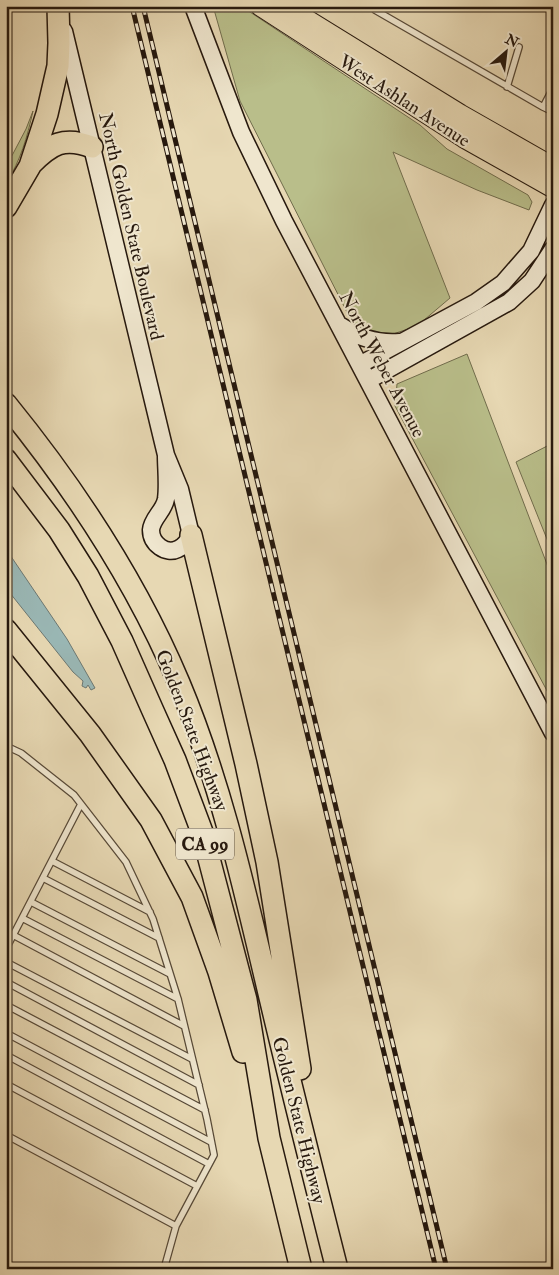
<svg xmlns="http://www.w3.org/2000/svg" width="559" height="1275" font-family="'IM FELL Double Pica',serif">
<rect width="100%" height="100%" fill="#e7d8b3"/>
<filter id="stains"><feTurbulence type="fractalNoise" baseFrequency=".004" numOctaves="4"/><feColorMatrix values="0 0 0 0 .2 0 0 0 0 .09 0 0 0 0 .02 0 0 0 .5 -.17"/></filter>
<radialGradient id="worn" r=".72"><stop offset=".6" stop-color="#630" stop-opacity="0"/><stop offset="1" stop-color="#630" stop-opacity=".3"/></radialGradient>
<path fill="#b9be8a" stroke="#706c4c" d="M213 6H241L253 14 420 125 447 149 528 195 532 202 529 210 477 190 393 152 450 298 417 326 390 335 373 334 353 324 240 101Z
M33 111C27 138 21 159 6 184V167L26 129Z
M467 354 553 580V702L395 406 397 384Z
M553 443V554L516 462Z"/>
<path fill="#9ab8b6" stroke="#6c7873" d="M6 549 67 639 95 688 91 690 88 685 86 688 82 686 83 681 73 672 6 588Z"/>
<g fill="none" stroke-linecap="round" stroke-linejoin="round">
<defs>
<path id="lane" d="M378 6 375 10 543 107
M507 87 519 47
M553 88 543 107 553 112
M6 746 21 753 74 795 126 862 153 919 178 999 207 1119 214 1155 176 1226 164 1269
M52 861 150 912
M43 878 159 938
M31 902 170 974
M22 918 178 999
M13 935 184 1026
M6 949 81 804
M6 962 192 1059
M6 982 199 1085
M6 1005 205 1110
M6 1033 211 1142
M6 1055 209 1164
M6 1084 197 1186
M6 1135 176 1226"/>
<path id="secondary" d="M193 6 241 132 284 221 553 733
M64 31 166 455 180 489 191 535C188 541 185 546 178 549 166 555 151 544 151 530 152 518 164 511 166 499 168 485 166 469 166 455
M341 326C359 338 378 344 400 342
M361 364 476 302 503 283 531 251 553 205
M369 380 509 302 532 281 553 249"/>
<path id="primary" d="M260 6 464 138 553 188
M285 6 460 114 553 167"/>
<path id="highway" d="M31 164C51 144 64 136 92 147
M6 207 30 166 47 114 58 66 59 43 58 6
M6 404C76 490 136 581 179 683 218 776 241 874 264 972 287 1071 312 1170 337 1269
M6 460 59 530 88 576 122 641 153 711 175 760 202 832 246 1000 269 1138 301 1269
M191 535 246 764 267 862 300 1069
M6 630 90 734 151 820 192 897 219 972 243 1052"/>
</defs>
<use href="#lane" stroke="#574937" stroke-width="8"/>
<use href="#secondary" stroke="#27190e" stroke-width="19"/>
<use href="#primary" stroke="#27190e" stroke-width="21"/>
<use href="#highway" stroke="#27190e" stroke-width="24"/>
<use href="#lane" stroke="#efe6ce" stroke-width="5.5"/>
<use href="#secondary" stroke="#efe6ce" stroke-width="16"/>
<use href="#primary" stroke="#e7d8b3" stroke-width="19"/>
<use href="#highway" stroke="#e7d8b3" stroke-width="21"/>
<defs>
<path id="rail" d="M132 6 436 1269
M143 6 447 1269"/>
</defs>
<use href="#rail" stroke="#27190e" stroke-width="5"/>
<use href="#rail" stroke="#efe6ce" stroke-width="3" stroke-dasharray="9" stroke-linecap="butt"/>
</g>
<g text-anchor="middle" stroke-width="4" stroke-linejoin="round" paint-order="stroke">
<rect fill="#efe6ce" stroke="#635648" stroke-width="1" x="176" y="828.5" width="58" height="31" rx="4"/>
<g font-size="18" font-weight="bold" fill="#27190e">
<text x="205" y="850">CA 99</text>
</g>
<g font-size="19" fill="#27190e" stroke="#efe6ce">
<text transform="translate(405 100) rotate(33)" y="7">West Ashlan Avenue</text>
<text transform="translate(132 226) rotate(77)" y="7">North Golden State Boulevard</text>
<text transform="translate(383 364) rotate(62)" y="7">North Weber Avenue</text>
<text transform="translate(193 730) rotate(69)" y="7">Golden State Highway</text>
<text transform="translate(300 1120) rotate(76)" y="7">Golden State Highway</text>
</g>
</g>
<rect width="559" height="1275" fill="none" stroke="#e7d8b3" stroke-width="25"/>
<rect x="8" y="8" width="544" height="1260" fill="none" stroke="#27190e" stroke-width="2.5"/>
<rect x="12" y="12" width="534" height="1250" fill="none" stroke="#27190e"/>
<g transform="translate(506 52) rotate(28)" stroke="#efe6ce" stroke-width="4" paint-order="stroke">
<path d="M0-4L9 19L0 12L-9 19Z" fill="#27190e"/>
<text y="-8" font-size="14" font-weight="bold" text-anchor="middle" fill="#27190e">N</text>
</g>
<rect width="100%" height="100%" filter="url(#stains)"/>
<rect width="100%" height="100%" fill="url(#worn)"/>
</svg>
